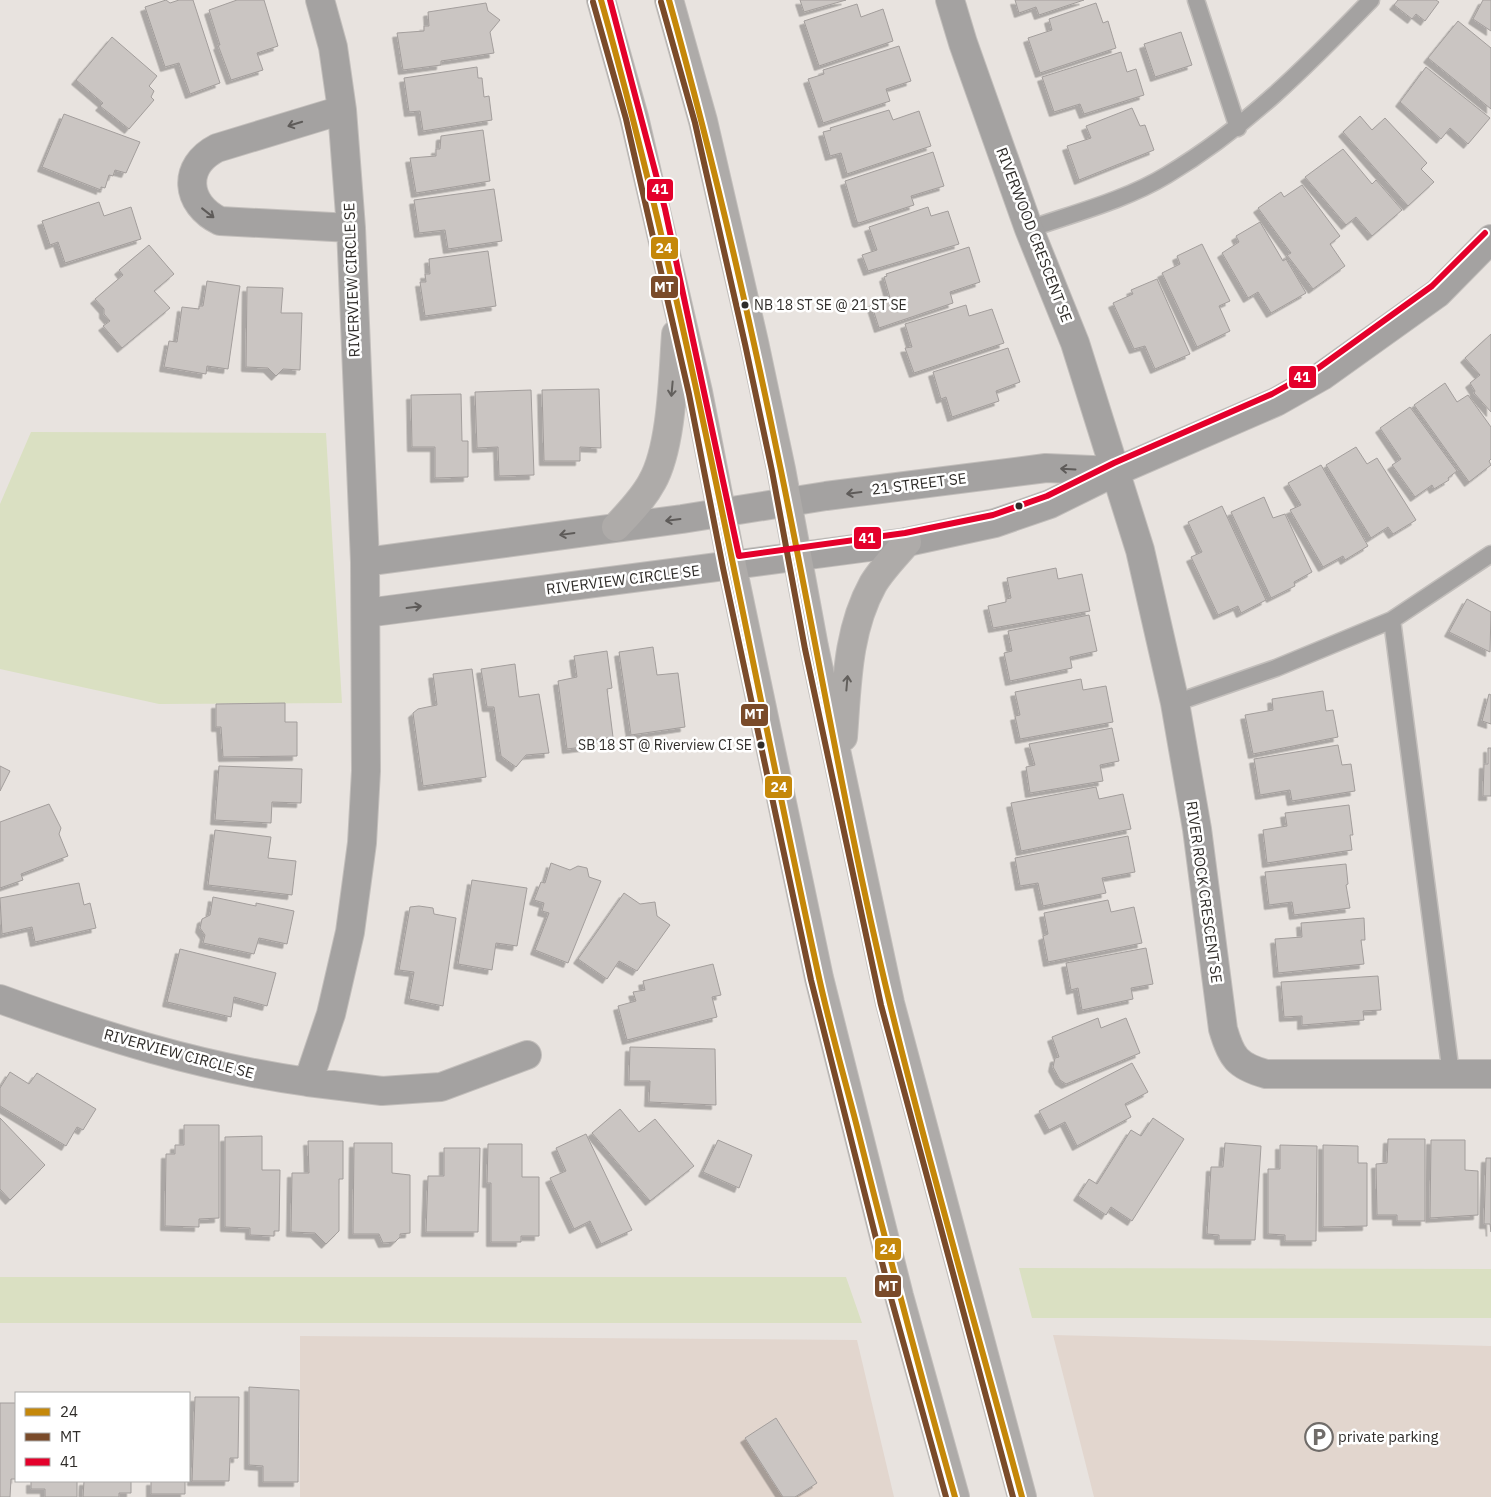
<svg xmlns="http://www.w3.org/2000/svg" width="1491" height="1497" font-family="'IBM Plex Sans',sans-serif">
<defs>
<filter id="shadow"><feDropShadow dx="-4.5" dy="4.5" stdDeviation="0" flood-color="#0004"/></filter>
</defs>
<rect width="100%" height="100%" fill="#e8e3df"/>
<path fill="#e2d6ce" d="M1053 1335 1491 1346V1497H1094Z
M300 1336 857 1340 894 1497H300Z"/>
<path fill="#dae0c2" d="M31 432 326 433 342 703 159 704 0 669V504Z
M1019 1268 1491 1269V1318H1032Z
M0 1277H846L862 1323H0Z"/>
<path fill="#cac5c2" stroke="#a39e9c" filter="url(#shadow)" d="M166 0 170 3 179 0H193L220 83 190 94 179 63 165 67 145 7Z
M237 0H264L278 46 257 53 263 70 231 80 218 45H220L209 10Z
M800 0H846L804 12Z
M1015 0H1084L1039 15 1036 7 1019 13Z
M1398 0H1436L1439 2 1425 21 1416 14 1412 19 1394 5Z
M1483 0H1491V31L1473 19Z
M486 3 488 11 500 20 490 32 494 53 441 61V65L403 70 397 33 424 31V26H429L428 12Z
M1096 3 1103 23 1108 21 1116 48 1040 73 1028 38 1052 30 1049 19Z
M857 4 861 17 883 9 893 41 819 66 804 21Z
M1458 21 1491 48V109L1428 58Z
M1181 32 1192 65 1155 77 1144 44Z
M112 37 157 76 149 86 154 91 151 97 154 100 129 129 100 106 103 103 76 80Z
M899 46 911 81 886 89 890 101 823 123 808 79 824 74 823 70Z
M1121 52 1127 72 1136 69 1144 95 1084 114 1080 104 1054 112 1042 77Z
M477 67 478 78H482L484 97 489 96 492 120 423 131 420 111 409 112 404 78Z
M1426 67 1490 118 1468 144 1450 128 1441 139 1400 102Z
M1132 108 1140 126 1145 125 1154 150 1079 180 1067 146 1091 138 1086 126Z
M889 110 893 120 919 111 931 146 847 174 841 153 830 156 823 132 831 130 830 128Z
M64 114 140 142 126 173 115 170 113 176 109 175 105 188 101 187V190L42 167Z
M1360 116 1372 130 1385 118 1427 163 1421 169 1434 182 1408 206 1343 132Z
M483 130 490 181 416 193 410 158 436 156V149H440L441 136Z
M1343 149 1372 184 1376 180 1402 210 1372 236 1356 217 1346 225 1305 177Z
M933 152 944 186 911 196 914 205 859 223 857 222 845 181Z
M1302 185 1340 236 1330 244 1345 266 1313 289 1287 255 1291 253 1258 208 1281 192 1284 197Z
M494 189 502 241 448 249 445 230 419 233 414 200Z
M99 202 104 216 131 207 141 239 65 263 58 242 50 245 42 221Z
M928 207 931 216 948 211 959 244 868 271 862 255 877 250 869 227Z
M1260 222 1283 261 1286 259 1306 293 1271 313 1258 292 1248 298 1222 253 1239 242 1236 236Z
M1202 244 1230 301 1219 306 1230 331 1197 347 1162 273 1180 264 1177 256Z
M149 245 174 274 154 291 170 308 122 348 103 326 110 321 104 314V309L95 299 123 275 119 270Z
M969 247 980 282 950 292 953 303 879 328 871 303 890 298 884 277 887 276 886 274Z
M488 251 496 306 425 316 420 282H426L425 274H430L429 259Z
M1157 279 1190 354 1155 369 1145 346 1134 349 1113 303 1133 294 1131 290Z
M207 281 240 286 228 369 207 366 206 374 164 367 169 341 177 342 182 307 199 309V306H203Z
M247 287 283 288 281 313H302L300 370 283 369 276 376 268 368 246 367Z
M966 305 969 316 992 309 1004 343 914 373 905 348 912 347 905 324Z
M1491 334V412L1474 393 1475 391 1470 383 1480 375 1465 358Z
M1008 348 1020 382 996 391 999 401 952 417 946 397 941 399 933 372Z
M1445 383 1457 402 1468 395 1491 427V459L1489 461 1491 465 1469 482 1414 405Z
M599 389 601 448 580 447V461H544L542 390Z
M531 390 534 475 499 476 498 447 477 448 475 392Z
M461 394 462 441H468V477L435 478V447H412L411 395Z
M1410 407 1457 471 1448 478 1449 480 1434 489 1432 485 1415 497 1392 465 1401 459 1380 428Z
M1356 447 1367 464 1377 458 1416 520 1393 534 1388 527 1371 538 1326 465Z
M1321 465 1368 546 1345 560 1343 556 1323 567 1290 510 1301 505 1288 483Z
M1264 497 1273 518 1285 514 1312 572 1294 582 1295 586 1271 598 1231 512Z
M1222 506 1266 600 1241 613 1238 606 1218 615 1191 557 1202 552 1188 522Z
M1056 568 1058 579 1082 574 1090 611 993 628 988 606 1006 602V599L1011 598 1007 578Z
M1467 599 1491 612 1490 652 1449 632Z
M1089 615 1097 651 1070 657 1072 668 1010 681 1004 653 1012 651 1008 631Z
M653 647 657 675 678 673 685 727 631 735 619 652Z
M607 651 612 688 607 689 613 737 591 740V746L567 749 558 681 577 677 574 656Z
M515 664 519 697 539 694 549 753 526 755 516 767 501 756 494 707H487L481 669Z
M472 669 486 777 423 786 413 713 418 709 437 705 433 674Z
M1081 679 1083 690 1106 686 1113 722 1020 739 1015 716 1020 715 1015 692Z
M1323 691 1326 711 1333 710 1338 737 1253 754 1245 715 1273 710 1272 699Z
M1489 694 1491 695V724L1482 721Z
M285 703V722H297V756L223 757 221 727H216V704Z
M1112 728 1119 761 1100 765 1103 781 1030 793 1026 767 1035 765 1029 744Z
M1338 745 1342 765 1351 764 1355 791 1292 801 1290 790 1260 795 1254 759Z
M1488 748H1491V796H1483L1484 764H1488Z
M0 766 10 771 0 791Z
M219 766 302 769 301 803 272 802 271 823 215 820Z
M1096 787 1099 799 1123 794 1131 829 1021 851 1011 803Z
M49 804 61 828 59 834 68 856 21 874 23 880 0 888V822Z
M1349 805 1353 835H1350L1352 850 1267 863 1263 830 1287 826 1285 813Z
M215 830 271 837 268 858 296 861 292 895 208 885Z
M1128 836 1135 872 1102 878 1106 893 1043 906 1038 883 1020 886 1015 858Z
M551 863 570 870 578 866 587 868 589 877 601 881 568 963 535 950 549 913 542 911 544 903 534 900 541 882 545 883Z
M1346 864 1348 884 1346 885 1350 908 1294 915 1292 902 1269 905 1265 872Z
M472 880 527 888 517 946 496 943 492 970 458 964Z
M79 883 84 905 90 903 96 928 35 942 32 927 2 934 0 898Z
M624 893 640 904 655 902 657 916 670 925 637 971 619 961 607 979 578 959Z
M213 897 256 906V903L294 911 287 944 259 938 254 954 203 943 205 935 200 928 202 919 210 915Z
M1108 900 1111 912 1134 907 1142 943 1048 962 1043 936 1048 934 1044 913Z
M419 906 433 908 434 914 456 918 443 1006 409 999 414 972 399 970 410 907Z
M1364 918 1365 940H1361L1364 964 1278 973 1275 939 1302 937 1301 923Z
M1146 948 1153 984 1131 988 1133 999 1082 1010 1078 988 1071 990 1066 963Z
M180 949 276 973 267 1006 234 997 231 1017 167 1002Z
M713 964 721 995 712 997 717 1017 627 1040 618 1006 636 1001 633 992 645 990 643 981Z
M1378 976 1381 1010 1363 1011 1364 1020 1302 1025V1016L1284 1017 1281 982Z
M1098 1018 1101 1028 1126 1018 1140 1053 1066 1084 1060 1080 1053 1067 1055 1058 1059 1057 1052 1037Z
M630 1047 715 1049 716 1105 649 1102 650 1081H629Z
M1132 1063 1148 1092 1125 1104 1131 1117 1077 1146 1065 1122 1049 1130 1039 1111Z
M10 1072 29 1084 37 1073 96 1109 83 1130 77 1127 66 1146 0 1106V1088Z
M620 1109 639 1132 655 1119 694 1166 650 1201 592 1133Z
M0 1118 45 1165 10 1200 0 1189Z
M1153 1118 1184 1139 1132 1221 1111 1207 1106 1215 1078 1196 1089 1179 1097 1184 1131 1130 1141 1136Z
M184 1125H219V1218L199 1219V1227L165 1226 166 1154H175V1145H184Z
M586 1134 632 1230 601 1244 590 1221 574 1229 550 1178 566 1171 556 1148Z
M262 1136V1170H280L279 1231H274V1236L250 1235V1228L225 1227V1137Z
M1388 1139H1425V1221H1397V1215H1377L1376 1164 1387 1163Z
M718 1140 752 1155 739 1188 703 1172Z
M1431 1140H1465V1170L1478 1171V1215L1430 1218Z
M308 1141H343V1179H339V1231L326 1244 315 1233 291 1232 292 1173H309Z
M354 1143H392V1173L410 1175V1233L400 1234V1237L395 1242 383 1243 379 1234H353Z
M1225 1143 1261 1146 1255 1240H1219V1235L1207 1234 1211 1167H1223Z
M488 1144H522V1177H539V1236H521V1242H491V1183H487Z
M1280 1145 1317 1146 1316 1241H1285V1235L1268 1234V1169H1280Z
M1323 1145 1358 1146V1163H1367V1226L1323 1227Z
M444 1148H480L478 1232H426L428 1176H444Z
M1486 1158H1491V1232L1490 1224H1484Z
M249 1387 299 1390 298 1482H263V1466L249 1465Z
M195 1397H239L238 1458H230L229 1481H192Z
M0 1403H16V1479H11L10 1497H0Z
M776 1418 817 1483 795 1497H783L745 1438Z
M31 1481H77V1497H45V1489H31Z
M84 1481H131V1493H119V1497H83Z
M151 1481H185V1494H151Z"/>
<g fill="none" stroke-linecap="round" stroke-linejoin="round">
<defs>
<path id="service" d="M1196 0 1238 128
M1029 229C1075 213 1126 200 1167 175 1246 128 1307 66 1371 0
M1392 620 1451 1074
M1175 703 1276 668 1392 620 1491 554"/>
<path id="minor" d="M950 0 963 43 1029 229 1075 343 1140 550 1175 703 1197 829 1223 1029C1231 1057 1237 1066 1266 1074H1491
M342 110 217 148C182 166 185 204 220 221L351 228
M365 562 682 519 826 496 1046 468 1115 471
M366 613 907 542 995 523 1050 504 1117 471 1276 402 1322 376 1438 293 1491 239
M0 999C102 1036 200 1067 308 1082L331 1014 350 932 362 843 366 771 365 562 351 228 342 110 333 47 320 0
M308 1082 382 1091 441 1087 527 1055"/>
<path id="secondary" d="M601 0 634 117 698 392 732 566 819 978 899 1296 955 1497
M669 0 703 121 754 342 781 469 814 647 890 1003 1022 1497
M616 527C629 513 643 499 652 482 672 447 673 375 676 334
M843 737C847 685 847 631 873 584 882 569 896 555 907 542"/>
</defs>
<use href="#service" stroke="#c2bebb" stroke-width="19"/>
<use href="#minor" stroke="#c2bebb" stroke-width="30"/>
<use href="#secondary" stroke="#c2bebb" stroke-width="30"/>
<use href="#service" stroke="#a4a2a1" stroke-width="16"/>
<use href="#minor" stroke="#a4a2a1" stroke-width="28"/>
<use href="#secondary" stroke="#aeaba9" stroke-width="28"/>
<defs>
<path id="bus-1" d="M601 0C691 320 747 649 818 973 829 1024 843 1073 856 1123 887 1248 920 1373 955 1497
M669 0C712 154 748 310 780 466 817 645 847 826 890 1004 930 1169 978 1333 1022 1497"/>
<path id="bus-2" d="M593 2 626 119 689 394 723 568 811 980 891 1298 946 1497
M661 2 695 123 745 344 772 471 805 649 881 1005 1013 1497"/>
<path id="bus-3" d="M610 0 665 209 739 556 905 533 993 515 1047 496 1114 463 1272 394 1317 369 1432 286 1485 233"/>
</defs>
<use href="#bus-1" stroke="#fff" stroke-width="10"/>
<use href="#bus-2" stroke="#fff" stroke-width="10"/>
<use href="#bus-3" stroke="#fff" stroke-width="10"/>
<use href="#bus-1" stroke="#c5880a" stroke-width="6"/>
<use href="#bus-2" stroke="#7a4b2a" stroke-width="6"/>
<use href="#bus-3" stroke="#e4002b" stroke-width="6"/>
</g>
<defs><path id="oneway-shaft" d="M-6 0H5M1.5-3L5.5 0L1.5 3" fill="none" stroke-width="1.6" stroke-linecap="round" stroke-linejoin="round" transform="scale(1.25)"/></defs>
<g stroke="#5e5b59">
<use href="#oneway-shaft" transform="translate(295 124) rotate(163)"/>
<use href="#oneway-shaft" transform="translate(208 213) rotate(38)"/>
<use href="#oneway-shaft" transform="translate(1068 469) rotate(-177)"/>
<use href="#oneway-shaft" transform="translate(854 493) rotate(173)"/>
<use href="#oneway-shaft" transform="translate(673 520) rotate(173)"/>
<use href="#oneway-shaft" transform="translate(567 534) rotate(172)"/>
<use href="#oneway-shaft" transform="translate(414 607) rotate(-7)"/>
</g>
<g stroke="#625f5c">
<use href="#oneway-shaft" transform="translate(672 389) rotate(95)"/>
<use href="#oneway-shaft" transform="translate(847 683) rotate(-85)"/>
</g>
<defs>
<symbol id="parking-ring" viewBox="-11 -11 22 22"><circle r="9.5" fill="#fff" stroke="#706c69" stroke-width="1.5"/><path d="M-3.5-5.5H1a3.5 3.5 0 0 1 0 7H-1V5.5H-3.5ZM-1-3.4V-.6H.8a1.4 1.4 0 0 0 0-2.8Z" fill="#706c69"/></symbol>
</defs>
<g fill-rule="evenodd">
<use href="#parking-ring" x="1303" y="1421" width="32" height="32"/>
</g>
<g fill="#2f2c29" stroke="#fff" stroke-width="2">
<circle cx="745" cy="305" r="4.5"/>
<circle cx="1019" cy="506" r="4.5"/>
<circle cx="761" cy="745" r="4.5"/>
</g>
<g text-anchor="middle" stroke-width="5" stroke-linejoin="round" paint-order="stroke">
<g font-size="14" fill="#2f2c29" stroke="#fff" text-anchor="start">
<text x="754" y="310">NB 18 ST SE @ 21 ST SE</text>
<text x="752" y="750" text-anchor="end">SB 18 ST @ Riverview CI SE</text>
</g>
<g font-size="15" fill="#2f2c29" stroke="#fff">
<text transform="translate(1034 235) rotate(69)" y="5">RIVERWOOD CRESCENT SE</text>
<text transform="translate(352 280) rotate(-92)" y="5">RIVERVIEW CIRCLE SE</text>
<text transform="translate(919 484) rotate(-7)" y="5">21 STREET SE</text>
<text transform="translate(623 580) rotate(-7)" y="5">RIVERVIEW CIRCLE SE</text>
<text transform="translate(1204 892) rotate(82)" y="5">RIVER ROCK CRESCENT SE</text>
<text transform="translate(179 1054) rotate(15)" y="5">RIVERVIEW CIRCLE SE</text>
</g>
<g font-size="15" fill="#2f2c29" stroke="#fff" text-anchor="start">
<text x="1338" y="1442">private parking</text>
</g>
</g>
<g stroke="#fff" stroke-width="2">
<rect x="646" y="178" width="28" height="24" rx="5" fill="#e4002b"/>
<rect x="650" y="236" width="29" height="24" rx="5" fill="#c5880a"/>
<rect x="650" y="275" width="29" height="24" rx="5" fill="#7a4b2a"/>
<rect x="1288" y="365" width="29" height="24" rx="5" fill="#e4002b"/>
<rect x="853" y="526" width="29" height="24" rx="5" fill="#e4002b"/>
<rect x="740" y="703" width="29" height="24" rx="5" fill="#7a4b2a"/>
<rect x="764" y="775" width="29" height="24" rx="5" fill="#c5880a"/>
<rect x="874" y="1237" width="28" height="24" rx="5" fill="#c5880a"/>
<rect x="874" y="1274" width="28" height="24" rx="5" fill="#7a4b2a"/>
</g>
<g font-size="14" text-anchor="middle" font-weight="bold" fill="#fff">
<text x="660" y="194">41</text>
<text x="664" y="253">24</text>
<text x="664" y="292">MT</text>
<text x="1302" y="382">41</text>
<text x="867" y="543">41</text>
<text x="754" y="719">MT</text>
<text x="779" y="792">24</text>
<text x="888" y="1254">24</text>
<text x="888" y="1291">MT</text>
</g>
<rect x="15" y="1392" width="175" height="90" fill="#ffffff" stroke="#acaba9"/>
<rect x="25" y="1408" width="25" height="8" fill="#c5880a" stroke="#acaba9"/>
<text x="60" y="1417" font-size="15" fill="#2f2c29">24</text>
<rect x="25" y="1433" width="25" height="8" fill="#7a4b2a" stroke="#acaba9"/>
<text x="60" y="1442" font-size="15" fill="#2f2c29">MT</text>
<rect x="25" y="1458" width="25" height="8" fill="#e4002b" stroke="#acaba9"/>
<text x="60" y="1467" font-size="15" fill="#2f2c29">41</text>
</svg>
